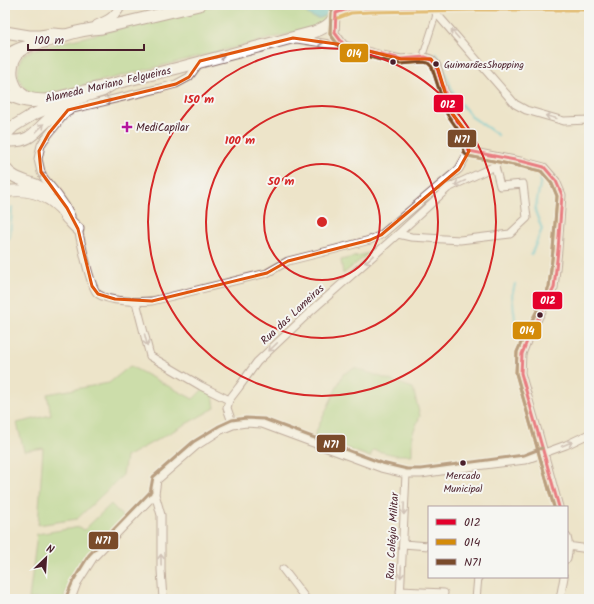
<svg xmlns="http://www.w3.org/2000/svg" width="594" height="604" font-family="Kalam,sans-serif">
<rect width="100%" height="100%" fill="#f6f6f2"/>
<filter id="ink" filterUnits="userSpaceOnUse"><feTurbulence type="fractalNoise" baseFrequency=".025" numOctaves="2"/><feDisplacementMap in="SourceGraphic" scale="8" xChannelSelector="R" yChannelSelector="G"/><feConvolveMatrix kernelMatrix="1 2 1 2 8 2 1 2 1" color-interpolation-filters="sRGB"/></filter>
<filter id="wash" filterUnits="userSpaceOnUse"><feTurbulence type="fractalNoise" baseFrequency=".012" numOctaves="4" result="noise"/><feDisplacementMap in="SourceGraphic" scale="16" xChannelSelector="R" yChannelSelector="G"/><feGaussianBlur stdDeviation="0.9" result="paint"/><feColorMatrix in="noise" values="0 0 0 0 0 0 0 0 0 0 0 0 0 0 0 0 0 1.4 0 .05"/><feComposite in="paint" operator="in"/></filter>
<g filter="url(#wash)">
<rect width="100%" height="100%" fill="#ede4c9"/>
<path fill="#a4d685" stroke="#777a58" d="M218 5H331C331 20 325 22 313 28L49 94C28 96 29 94 18 78 20 55 20 54 43 47Z
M369 253 343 274 341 260Z
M130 366 193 399 202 390 213 394 215 408 126 457 123 475 77 519 38 525 43 448 24 451 17 423 51 415 47 394 109 383Z
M355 368 413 388 420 416 412 435V455H395L373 450 370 457 314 436 343 374Z
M111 504 125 519 83 562 63 599H29L37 534 80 527 84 530Z"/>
<path fill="#58c4d1" stroke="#51727e" d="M303 5H331C329 23 306 22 303 5Z"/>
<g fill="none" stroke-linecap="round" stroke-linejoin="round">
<path stroke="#58c4d1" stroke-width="2.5" d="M436 53 441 61 452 90 456 98 472 117 498 135
M5 245 10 236 12 207
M531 255 542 229 535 211 541 179
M515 284 512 295 517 336"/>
</g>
</g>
<g filter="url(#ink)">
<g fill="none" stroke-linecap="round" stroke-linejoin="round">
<defs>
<path id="pedestrian" d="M424 52 435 18 436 13"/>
<path id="minor" d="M434 6 436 13 515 104 526 110 564 121 589 120
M336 16 335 33 344 45
M297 39 329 44 344 45 382 55 401 59 425 57 431 59 436 64 438 69 448 104 451 112 459 122 466 132 469 151
M469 151 525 162 544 167 556 181 562 195 558 250 554 288 529 336 522 354 521 373 539 435 559 507
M71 216 67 208 58 195 44 178 41 172 38 159 41 145 44 140 68 110 161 88 176 84 189 77 200 62
M76 226 78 229C81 241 90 288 98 294 109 302 139 302 152 301L267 273 288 261 336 249 370 240 381 235 459 169 469 151
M398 234 411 237 460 240 510 234 527 218 523 184 500 186 495 166 497 163
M136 302 150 356 201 386 229 400
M233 425 227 408 229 400 239 387 257 362 310 312 398 234 448 188 495 166
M567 537 569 546 567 559
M403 544 429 546
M567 546 589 549
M283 569 306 599
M400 591 444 593
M71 599 77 583 93 558 155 494
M163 599 161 570V515L155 494 157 480 196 446 221 430 233 425 246 423 262 424 381 468 406 474H421L468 467 525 460 566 445 589 434
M400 599 406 474
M476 599 478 577
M560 599 564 577"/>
<path id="secondary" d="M336 13 350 8 370 7 475 5H589
M97 25C109 20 115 17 121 5"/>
<path id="primary" d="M199 5 102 28C90 29 78 31 66 35 60 36 54 39 48 41 39 44 28 44 20 51 7 64 10 88 26 97 32 100 39 100 47 100L178 68 314 32C328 27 336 21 337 5"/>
<path id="trunk" d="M5 32 29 36H40L53 34 65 35
M5 57C12 51 19 48 28 46
M5 94C21 100 29 104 47 100
M5 135 14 126 32 115 53 106 102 91 113 84
M11 141C32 141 34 132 48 120 54 116 61 113 68 110
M5 168C12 178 23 180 33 184 39 186 43 189 48 192
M5 192C25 188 45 193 60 208 63 211 65 215 67 218 71 222 74 226 78 229"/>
</defs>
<use href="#pedestrian" stroke="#836462" stroke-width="7"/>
<use href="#minor" stroke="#836462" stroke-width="9"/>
<use href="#secondary" stroke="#836462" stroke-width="11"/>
<use href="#primary" stroke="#836462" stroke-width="13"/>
<use href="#trunk" stroke="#836462" stroke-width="13"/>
<use href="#pedestrian" stroke="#fff" stroke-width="5"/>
<use href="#minor" stroke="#fff" stroke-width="7"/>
<use href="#secondary" stroke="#fff" stroke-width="9"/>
<use href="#primary" stroke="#fff" stroke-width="11"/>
<use href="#trunk" stroke="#fff" stroke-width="11"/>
<defs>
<path id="bus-1" d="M336 13 350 8 370 7 475 5H589
M336 13 335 33 344 45 401 59 425 57 431 59 436 64 451 112 466 132 469 151
M469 151 525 162 544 167 556 181 562 195 558 250 554 288 529 336 522 354 521 373 559 507"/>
<path id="bus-2" d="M331 13 330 34 342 50 381 60 400 64 424 62 428 63 432 67 447 114 461 134 464 152
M338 18 351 13 370 12 475 10H589
M468 156 524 167 541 171 552 184 557 196 553 250 549 287 525 334 517 352 516 373 554 507"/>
<path id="bus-3" d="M344 5 333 9 331 13 330 34 341 49 381 60 400 64 424 62 428 63 432 67 433 71 447 114 461 134 464 152 465 154 468 156 524 167 541 171 552 184 557 196 553 250 549 287 525 334 517 352 516 373 554 507
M150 493 153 477 193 442 219 426 232 420 246 418 264 419 382 463 407 469H421L524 455 542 448
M66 597 73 581 89 555 151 491"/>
</defs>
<use href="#bus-1" stroke="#f6f6f2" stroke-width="6"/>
<use href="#bus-2" stroke="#f6f6f2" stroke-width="6"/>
<use href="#bus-3" stroke="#f6f6f2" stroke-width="6"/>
<use href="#bus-1" stroke="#e4002b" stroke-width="3"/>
<use href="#bus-2" stroke="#d48b09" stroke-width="3"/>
<use href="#bus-3" stroke="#7a4b2a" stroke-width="3"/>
</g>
<defs><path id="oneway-shaft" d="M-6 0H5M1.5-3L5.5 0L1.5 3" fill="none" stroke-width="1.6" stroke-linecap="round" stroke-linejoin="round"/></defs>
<g stroke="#ae9aa0">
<use href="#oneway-shaft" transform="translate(455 34) rotate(-131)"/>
<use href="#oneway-shaft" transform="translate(318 42) rotate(10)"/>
<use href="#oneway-shaft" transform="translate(219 57) rotate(-14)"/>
<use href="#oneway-shaft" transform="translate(106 101) rotate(-13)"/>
<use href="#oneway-shaft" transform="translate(551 117) rotate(-165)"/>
<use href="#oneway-shaft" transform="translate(40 128) rotate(-46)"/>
<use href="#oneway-shaft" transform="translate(44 177) rotate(-123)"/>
<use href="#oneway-shaft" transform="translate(460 183) rotate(155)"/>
<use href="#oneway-shaft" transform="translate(369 259) rotate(139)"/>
<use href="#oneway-shaft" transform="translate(146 340) rotate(76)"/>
<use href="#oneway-shaft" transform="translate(273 347) rotate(136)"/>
<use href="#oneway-shaft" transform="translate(567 444) rotate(-23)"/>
<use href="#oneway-shaft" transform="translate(404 509) rotate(92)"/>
<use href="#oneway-shaft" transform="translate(161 560) rotate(-91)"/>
<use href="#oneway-shaft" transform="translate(401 572) rotate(93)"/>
</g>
</g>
<path d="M0 0H594V604H0ZM293 38 344 45 401 59H431L438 69 451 112 466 132 469 151 459 169 381 235 370 240 288 261 267 273 152 301 115 299 98 294 92 286 78 229 67 208 41 172 39 151 49 133 68 110 176 84 189 77 200 61Z" fill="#ede4c9" fill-opacity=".55" fill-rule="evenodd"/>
<path fill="none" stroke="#e0560e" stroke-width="3" stroke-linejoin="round" d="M293 38 344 45 401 59H431L438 69 451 112 466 132 469 151 459 169 381 235 370 240 288 261 267 273 152 301 115 299 98 294 92 286 78 229 67 208 41 172 39 151 49 133 68 110 176 84 189 77 200 61Z"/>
<g fill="none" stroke="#d62828" stroke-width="2">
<circle cx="322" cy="222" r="58"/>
<circle cx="322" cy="222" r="116"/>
<circle cx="322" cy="222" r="174"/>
</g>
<g fill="#4a1f2b" stroke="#f6f6f2" stroke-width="1.5">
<circle cx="393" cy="62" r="3.5"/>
<circle cx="436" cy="64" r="3.5"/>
<circle cx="540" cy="315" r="3.5"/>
<circle cx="463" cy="463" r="3.5"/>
</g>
<path fill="#b5179e" stroke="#f6f6f2" stroke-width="1.5" d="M125 121h4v4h4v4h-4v4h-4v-4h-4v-4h4z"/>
<g text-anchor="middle" stroke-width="4" stroke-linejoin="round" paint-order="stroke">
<g font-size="10" fill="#4a1f2b" stroke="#f6f6f2" text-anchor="start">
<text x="444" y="68">GuimarãesShopping</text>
<text x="463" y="479" text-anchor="middle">Mercado<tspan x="463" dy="13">Municipal</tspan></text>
</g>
<g font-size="11" fill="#4a1f2b" stroke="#f6f6f2">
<text transform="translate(108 84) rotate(-13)" y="4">Alameda Mariano Felgueiras</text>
<text transform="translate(292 314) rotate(-43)" y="4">Rua das Lameiras</text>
<text transform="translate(392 536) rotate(-87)" y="4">Rua Colégio Militar</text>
</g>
<g font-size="11" fill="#4a1f2b" stroke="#f6f6f2" text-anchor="start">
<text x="136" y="131">MediCapilar</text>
</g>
</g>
<circle cx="322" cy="222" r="6" fill="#d62828" stroke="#f6f6f2" stroke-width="2"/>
<g font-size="12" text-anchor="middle" font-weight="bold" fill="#d62828" stroke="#f6f6f2" stroke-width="4" stroke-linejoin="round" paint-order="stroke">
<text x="199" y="103">150 m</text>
<text x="240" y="144">100 m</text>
<text x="281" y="185">50 m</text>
</g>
<g stroke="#f6f6f2" stroke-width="1.5">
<rect x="339" y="43" width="30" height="20" rx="4" fill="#d48b09"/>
<rect x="433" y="94" width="31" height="19" rx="4" fill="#e4002b"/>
<rect x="447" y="129" width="30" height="19" rx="4" fill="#7a4b2a"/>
<rect x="532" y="291" width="31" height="19" rx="4" fill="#e4002b"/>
<rect x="512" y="321" width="30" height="19" rx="4" fill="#d48b09"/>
<rect x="316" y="434" width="30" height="19" rx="4" fill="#7a4b2a"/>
<rect x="88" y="531" width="31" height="19" rx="4" fill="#7a4b2a"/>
</g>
<g font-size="11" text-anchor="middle" font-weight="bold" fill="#fff">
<text x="354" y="57">014</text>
<text x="448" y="108">012</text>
<text x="462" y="143">N71</text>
<text x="548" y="304">012</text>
<text x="527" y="334">014</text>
<text x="331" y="448">N71</text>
<text x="103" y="544">N71</text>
</g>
<rect width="594" height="604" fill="none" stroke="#f6f6f2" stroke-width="20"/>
<rect x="428" y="506" width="140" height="72" fill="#f6f6f2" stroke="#b1a0a2"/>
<rect x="436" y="519" width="20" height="6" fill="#e4002b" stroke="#b1a0a2"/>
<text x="464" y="526" font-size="12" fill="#4a1f2b">012</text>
<rect x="436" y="539" width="20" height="6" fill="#d48b09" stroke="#b1a0a2"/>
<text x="464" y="546" font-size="12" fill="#4a1f2b">014</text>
<rect x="436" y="559" width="20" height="6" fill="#7a4b2a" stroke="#b1a0a2"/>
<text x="464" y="566" font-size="12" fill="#4a1f2b">N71</text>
<g transform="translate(46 558) rotate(25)" stroke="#f6f6f2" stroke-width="3" paint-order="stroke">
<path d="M0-3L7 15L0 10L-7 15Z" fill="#4a1f2b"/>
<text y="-6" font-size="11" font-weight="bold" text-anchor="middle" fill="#4a1f2b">N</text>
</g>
<path d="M28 44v6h116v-6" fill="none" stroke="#4a1f2b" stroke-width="2"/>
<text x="34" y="44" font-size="12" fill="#4a1f2b" stroke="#f6f6f2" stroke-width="3" paint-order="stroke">100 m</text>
</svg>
